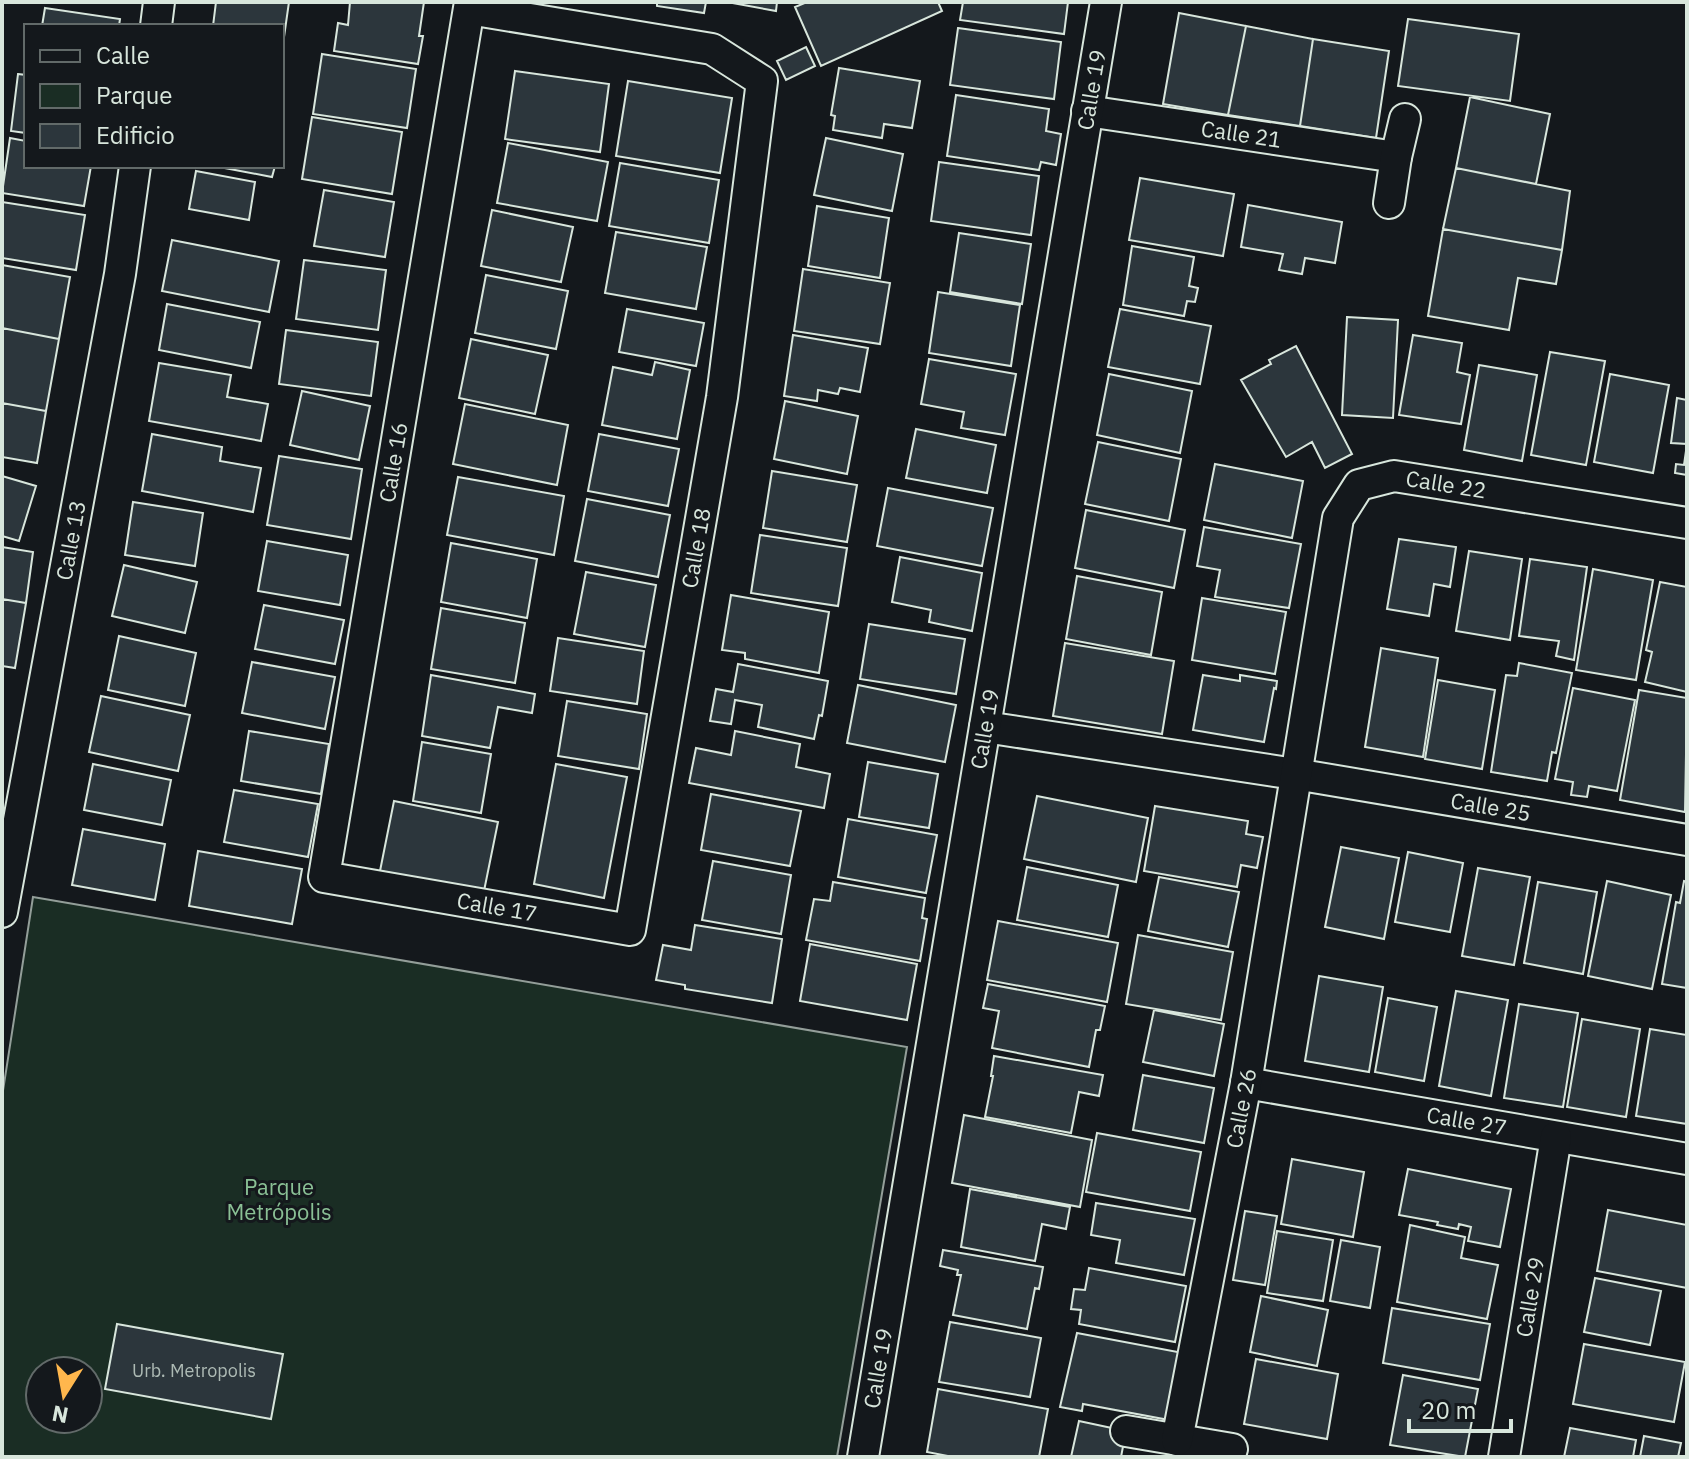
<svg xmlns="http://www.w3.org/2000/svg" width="1689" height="1459" font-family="'IBM Plex Sans',sans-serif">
<rect width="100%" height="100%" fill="#14181c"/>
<path fill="#1a2d24" stroke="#939e99" stroke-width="2" fill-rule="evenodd" d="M33 897 907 1047 837 1457H2V1097ZM40 1371H88V1419H40Z"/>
<path fill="#2c363c" stroke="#d8e6dc" stroke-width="2" d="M216 2H289L283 44 282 26H213Z
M350 2H424L419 36H423L418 64 334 51 338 23 348 25Z
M657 2H706L704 13 657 6Z
M727 2H777L776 11Z
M807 2H938L942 11 821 66 795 7Z
M963 2H1068L1064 34 960 20Z
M45 8 120 19 119 26H42Z
M1179 13 1246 26 1228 115 1163 104Z
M1408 19 1519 34 1510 101 1398 86Z
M1246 26 1313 39 1300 126 1228 115Z
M958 28 1061 42 1054 99 950 85Z
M1313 39 1389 51 1376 138 1300 126Z
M806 47 815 66 786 80 777 61Z
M322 54 416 69 407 128 313 114Z
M839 68 920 81 912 128 884 124 882 138 833 130 835 116 831 115Z
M515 71 609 84 600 152 505 139Z
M18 74 26 75V133L11 131Z
M628 81 732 98 720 173 616 156Z
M956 95 1049 109 1046 131 1061 134 1056 165 1041 162 1039 170 947 156Z
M1470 97 1550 114 1536 184 1456 168Z
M312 117 402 132 392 194 302 179Z
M10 138 26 141V166H91L84 206 2 193Z
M826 138 903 154 892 211 814 195Z
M508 143 608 162 597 221 497 203Z
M939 162 1039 176 1031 235 931 221Z
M620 163 719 180 709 243 609 226Z
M214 166H275L272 177Z
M1456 168 1570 191 1562 250 1443 229Z
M196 171 255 182 249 220 189 209Z
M1140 178 1234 194 1223 256 1129 240Z
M324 190 394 202 385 257 314 246Z
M2 202 85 215 76 270 2 258Z
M1248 205 1342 222 1335 263 1305 258 1302 274 1279 270 1283 254 1241 247Z
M817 206 889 218 880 278 808 266Z
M492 210 573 227 561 282 481 266Z
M1443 229 1562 250 1556 284 1518 278 1509 330 1428 316Z
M616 232 707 247 696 309 605 293Z
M959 233 1031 244 1022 304 950 292Z
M172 240 279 261 269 312 162 291Z
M1132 246 1194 257 1189 286 1198 288 1195 302 1187 301 1184 316 1123 305Z
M304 260 386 270 378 330 296 319Z
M2 265 70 277 59 339 2 328Z
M803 269 890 283 880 344 794 331Z
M486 275 568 291 556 349 475 333Z
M938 292 1020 305 1011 366 929 353Z
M167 304 260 322 251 368 159 350Z
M627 309 704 323 696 366 619 352Z
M1120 309 1211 326 1200 384 1108 367Z
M1347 317 1398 320 1393 418 1342 415Z
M2 328 59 339 46 411 2 403Z
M286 330 378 342 371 396 279 384Z
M793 335 868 348 860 392 840 388 838 394 818 390 817 401 784 396Z
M1413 335 1462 343 1457 372 1470 375 1461 424 1399 415Z
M471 339 548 355 535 414 459 398Z
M1296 346 1352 454 1325 468 1312 442 1286 457 1241 380 1271 364 1269 360Z
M1550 352 1605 361 1586 465 1531 455Z
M929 359 1016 374 1005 435 961 428 964 412 921 404Z
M655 362 690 370 677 439 602 425 613 367 652 375Z
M159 363 231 375 227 397 268 404 261 441 149 421Z
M1479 365 1537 375 1522 461 1464 450Z
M1109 374 1192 391 1180 453 1097 435Z
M1610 374 1669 385 1653 473 1594 462Z
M302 391 370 406 359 460 290 445Z
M1677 398 1687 400V475L1675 473 1676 464 1684 465 1687 444 1671 443Z
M785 401 858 416 847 474 774 459Z
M2 403 46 411 37 463 2 457Z
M465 404 568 425 557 485 453 464Z
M916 429 996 445 987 493 906 478Z
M152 434 222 447 220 461 261 468 253 512 142 491Z
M599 434 679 449 668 506 588 491Z
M1098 442 1181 459 1169 521 1085 504Z
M279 456 362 469 351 539 267 525Z
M1215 464 1303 481 1292 538 1204 520Z
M772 471 857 485 847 542 763 528Z
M2 476 36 486 19 541 2 536Z
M458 477 564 496 554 555 447 535Z
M888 488 993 508 982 566 877 546Z
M587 499 670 515 658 577 575 561Z
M133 502 203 513 195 566 125 555Z
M1086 510 1185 530 1174 588 1075 568Z
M1204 527 1301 544 1289 608 1215 597 1220 570 1197 566Z
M760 535 847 548 838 606 751 593Z
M1399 539 1456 547 1450 587 1434 584 1429 616 1387 609Z
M267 541 348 555 340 605 258 591Z
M451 543 537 559 527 618 441 602Z
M2 547 33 552 26 603 2 599Z
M1469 551 1522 559 1510 640 1456 631Z
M900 557 982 573 972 631 929 622 931 610 892 602Z
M1530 559 1587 567 1574 660 1556 656 1559 641 1519 636Z
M124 565 197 582 185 633 112 616Z
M1593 569 1653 580 1636 680 1576 670Z
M586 572 656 585 645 647 574 634Z
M1077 576 1162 592 1151 655 1066 639Z
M1660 582 1687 587V692L1645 682 1652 652 1646 650Z
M731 595 829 612 819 673 745 659V653L722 650Z
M1202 598 1286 612 1275 674 1192 660Z
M2 599 26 603 15 668 2 666Z
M264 605 344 620 335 664 255 649Z
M441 608 525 623 515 683 431 669Z
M869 624 965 639 956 694 860 679Z
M119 636 196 653 185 706 108 690Z
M558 638 644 651 637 704 550 691Z
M1065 643 1174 661 1162 734 1053 716Z
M1381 648 1438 658 1423 757 1365 747Z
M252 662 335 677 325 729 242 713Z
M1519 663 1572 673 1556 753 1552 752 1547 781 1491 772 1506 675 1517 676Z
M738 664 828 681 822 716 819 715 814 739 758 727 762 705 735 700 731 724 710 721 716 689 733 692Z
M431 675 535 694 532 713 498 707 490 748 422 736Z
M1203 675 1240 681V675L1277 681 1276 689 1274 688 1264 742 1193 730Z
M1438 680 1495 690 1482 769 1425 759Z
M858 685 956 705 945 762 847 743Z
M1573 688 1635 700 1617 791 1589 786 1587 797 1571 795 1573 782 1555 779Z
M1639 690 1687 698 1685 812 1620 800Z
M101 696 190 715 178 771 89 752Z
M567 701 647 714 639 769 558 756Z
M249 731 329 744 321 794 241 781Z
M735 731 800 744 796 767 830 774 824 808 689 783 696 748 731 755Z
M422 742 491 754 481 813 413 801Z
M868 762 938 774 929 828 859 817Z
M93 764 171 780 162 825 84 810Z
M556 764 627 777 604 898 534 884Z
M234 790 318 804 308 857 224 842Z
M711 794 801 811 790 866 701 850Z
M1037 796 1148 818 1136 882 1024 859Z
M394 801 498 822 484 891 380 871Z
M1155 806 1248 821 1246 834 1263 837 1257 868 1241 865 1237 887 1144 871Z
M848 819 937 835 926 893 838 877Z
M83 829 165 844 155 900 72 885Z
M1341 847 1399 858 1384 939 1325 927Z
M198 851 302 869 292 924 189 906Z
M1408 852 1463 863 1450 932 1395 922Z
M713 861 791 875 781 934 702 920Z
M1027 867 1118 885 1108 937 1017 920Z
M1478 868 1530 877 1514 965 1462 956Z
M1159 877 1239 892 1228 947 1148 931Z
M1607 881 1671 895 1652 989 1588 976Z
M1684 881 1687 882V988L1662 984 1676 902 1680 903Z
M833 882 925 898 922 918 927 919 920 961 806 940 814 899 830 901Z
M1538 882 1597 892 1583 974 1524 963Z
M998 921 1118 943 1107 1002 987 980Z
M695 925 782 939 772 1003 685 989V985L656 980 663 945 691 950Z
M1138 935 1233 952 1221 1020 1126 1004Z
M810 944 917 964 907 1020 800 1001Z
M1319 976 1383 987 1369 1072 1305 1061Z
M988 984 1105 1006 1100 1030H1096L1089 1067 992 1048 999 1011 983 1008Z
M1456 991 1508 1000 1491 1096 1439 1086Z
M1388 998 1437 1007 1424 1081 1375 1072Z
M1519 1004 1578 1013 1563 1107 1504 1098Z
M1154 1010 1224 1024 1214 1076 1143 1062Z
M1582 1019 1640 1029 1626 1117 1567 1107Z
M1650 1029 1687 1035V1124L1636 1116Z
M994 1056 1103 1075 1099 1096 1079 1092 1071 1133 985 1117 993 1076H991Z
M1143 1075 1214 1088 1204 1143 1133 1130Z
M964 1115 1092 1140 1080 1207 952 1183Z
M1097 1133 1201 1152 1190 1211 1086 1192Z
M1292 1159 1364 1172 1353 1237 1281 1224Z
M1408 1169 1511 1189 1500 1247 1468 1241 1471 1227 1459 1224 1458 1229 1437 1225 1438 1222 1399 1215Z
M970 1189 1070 1207 1066 1229 1042 1224 1035 1261 961 1247Z
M1096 1203 1195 1219 1184 1275 1116 1263 1120 1240 1091 1235Z
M1608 1210 1687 1225V1288L1597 1271Z
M1245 1211 1277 1216 1265 1285 1233 1280Z
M1410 1225 1465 1237 1461 1258 1498 1265 1487 1319 1397 1302Z
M1277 1231 1333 1240 1323 1301 1267 1293Z
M1341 1240 1380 1247 1370 1308 1330 1301Z
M943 1250 1043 1267 1039 1289 1035 1288 1027 1329 953 1315 961 1275H957L958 1270 940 1266Z
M1089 1268 1186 1286 1175 1342 1079 1324 1081 1310 1071 1309 1074 1289 1085 1290Z
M1595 1278 1661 1291 1650 1345 1584 1332Z
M1261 1296 1328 1310 1317 1366 1250 1352Z
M1392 1308 1490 1324 1480 1380 1383 1363Z
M950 1322 1041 1338 1030 1397 939 1382Z
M117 1324 283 1354 271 1419 105 1389Z
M1077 1333 1183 1353 1169 1420 1083 1404 1082 1411 1060 1407Z
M1584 1344 1685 1362 1674 1422 1573 1404Z
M1256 1359 1338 1374 1327 1439 1244 1424Z
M1403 1375 1478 1389 1465 1457 1390 1445Z
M938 1389 1048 1409 1039 1457H953L927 1452Z
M1079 1421 1126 1431 1121 1457H1071Z
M1570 1428 1636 1440 1633 1457H1564Z
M1644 1436 1681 1443 1678 1457H1640Z"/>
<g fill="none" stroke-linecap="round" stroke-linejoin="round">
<defs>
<g id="minor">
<path id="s1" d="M469 9 712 49 762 81 722 397 630 930 324 877 470 2"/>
<path d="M156 26 159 2"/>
<path id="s2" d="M1087 111 1396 157"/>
<path d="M1389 203 1396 157 1405 119"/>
<path id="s3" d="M985 727 1295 774 1687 840"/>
<path id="s4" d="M2 912 120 274 135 166"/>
<path id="s5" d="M1246 1083 1687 1159"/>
<path d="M1126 1431 1232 1449"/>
<path id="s6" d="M1177 1440 1246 1083 1338 518 1359 485 1394 476 1687 523"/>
<path id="s7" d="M863 1457 1106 2"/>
<path id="s8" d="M1504 1457 1556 1137"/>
</g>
</defs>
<use href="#minor" stroke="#d8e6dc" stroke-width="34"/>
<use href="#minor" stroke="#14181c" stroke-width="30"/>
</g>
<g text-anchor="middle" stroke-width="6" stroke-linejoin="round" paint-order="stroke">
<g font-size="18" fill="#adbab4">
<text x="194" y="1377">Urb. Metropolis</text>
</g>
<g font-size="22" fill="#d8e6dc" stroke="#14181c">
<text dy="8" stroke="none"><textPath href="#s7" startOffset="1386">Calle 19</textPath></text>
<text dy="8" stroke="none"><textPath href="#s2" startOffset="156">Calle 21</textPath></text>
<text dy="8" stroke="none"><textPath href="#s1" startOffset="1896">Calle 16</textPath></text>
<text dy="8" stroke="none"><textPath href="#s6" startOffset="1064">Calle 22</textPath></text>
<text dy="8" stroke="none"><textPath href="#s4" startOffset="378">Calle 13</textPath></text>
<text transform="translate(696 548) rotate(-80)" y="8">Calle 18</text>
<text dy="8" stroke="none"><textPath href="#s7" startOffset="738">Calle 19</textPath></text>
<text dy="8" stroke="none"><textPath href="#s3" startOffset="512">Calle 25</textPath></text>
<text transform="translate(497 907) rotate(10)" y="8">Calle 17</text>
<text dy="8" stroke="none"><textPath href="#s6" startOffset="338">Calle 26</textPath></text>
<text dy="8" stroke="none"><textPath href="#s5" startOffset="224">Calle 27</textPath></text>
<text dy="8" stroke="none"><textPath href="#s8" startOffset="162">Calle 29</textPath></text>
<text dy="8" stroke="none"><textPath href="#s7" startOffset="90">Calle 19</textPath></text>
</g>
<g font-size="22" fill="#8ac095" stroke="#14181c">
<text x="279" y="1195">Parque<tspan x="279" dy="25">Metrópolis</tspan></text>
</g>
</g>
<rect width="1689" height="1459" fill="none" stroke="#d8e6dc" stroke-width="8"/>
<rect x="24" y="24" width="260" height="144" fill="#14181c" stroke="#626a69" stroke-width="2"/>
<rect x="40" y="50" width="40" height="12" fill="#14181c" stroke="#626a69" stroke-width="2"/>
<text x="96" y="64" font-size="24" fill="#d8e6dc">Calle</text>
<rect x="40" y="84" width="40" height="24" fill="#1a2d24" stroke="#626a69" stroke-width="2"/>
<text x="96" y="104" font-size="24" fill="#d8e6dc">Parque</text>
<rect x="40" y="124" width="40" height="24" fill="#2c363c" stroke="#626a69" stroke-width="2"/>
<text x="96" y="144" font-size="24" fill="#d8e6dc">Edificio</text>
<g transform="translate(64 1395) rotate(191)"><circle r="38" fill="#14181c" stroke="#626a69" stroke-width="2"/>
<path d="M0-6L14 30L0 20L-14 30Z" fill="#ffb74d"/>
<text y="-12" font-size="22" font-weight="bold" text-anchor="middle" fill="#d8e6dc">N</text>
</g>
<path d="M1409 1419v12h102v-12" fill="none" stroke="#d8e6dc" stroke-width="4"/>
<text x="1421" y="1419" font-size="24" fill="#d8e6dc" stroke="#14181c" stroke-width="6" paint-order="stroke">20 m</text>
</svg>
